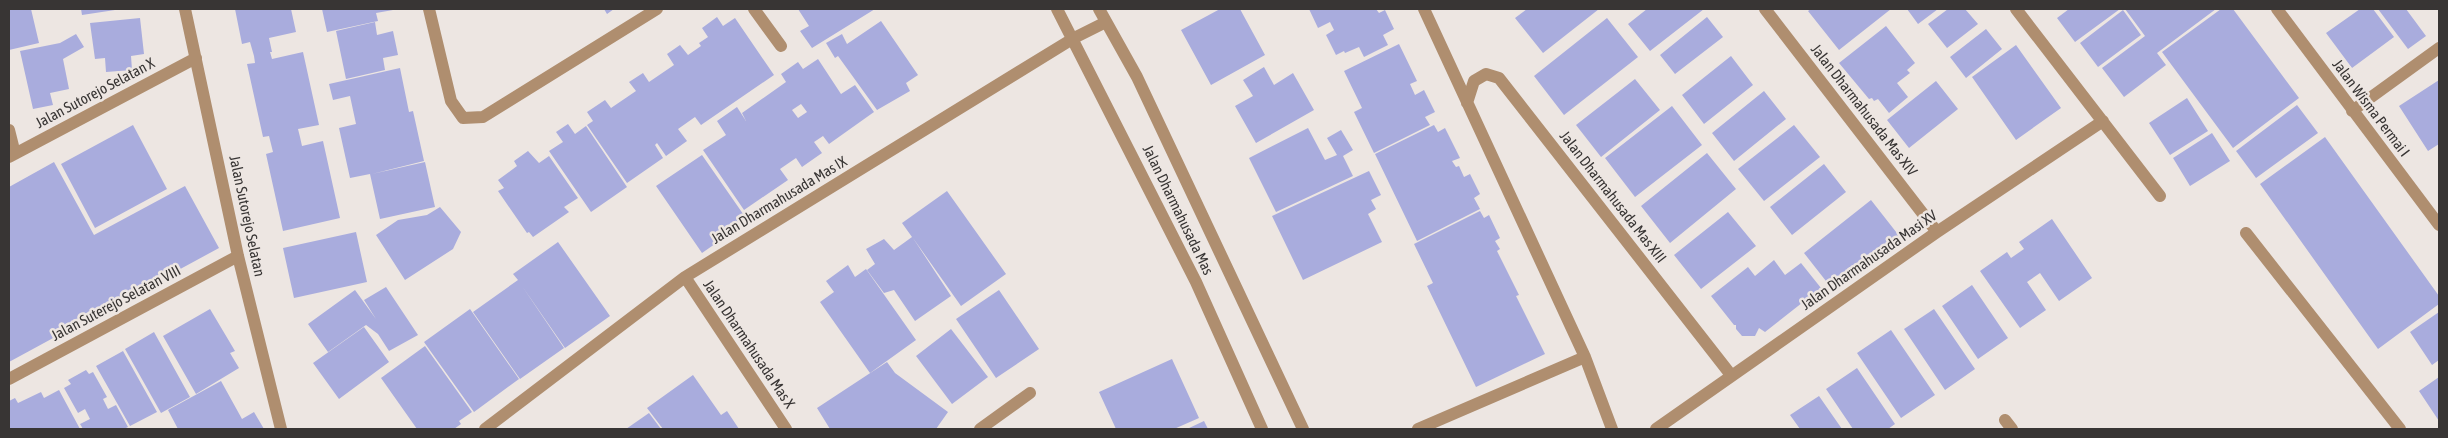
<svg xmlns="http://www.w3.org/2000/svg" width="2448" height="438" font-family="'Asap Condensed',sans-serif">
<rect width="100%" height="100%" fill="#ede6e2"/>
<path fill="#a9acdd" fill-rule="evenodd" d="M9 9H31L39 43 9 50Z
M81 9H115V10L82 15Z
M235 9H291L296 32 269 38 272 52H270L272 59 303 52 319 125 298 129 300 137 302 146 323 141 340 218 283 231 266 154 273 152 269 136 263 137 247 64 255 63 254 56 250 42 242 44Z
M322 9H393V10L376 13 378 21 327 32Z
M604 9H614L607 14Z
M798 9H875L812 48 800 31 809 26Z
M1220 9H1240L1265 55 1211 85 1181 30Z
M1309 9H1376L1379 13 1385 10 1394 29 1383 35 1388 45 1364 57 1359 47 1345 53 1344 51 1336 55 1326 35 1334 30 1330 22 1318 28Z
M1527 9H1599L1543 53 1515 18Z
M1647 9H1704L1650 51 1628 24Z
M1811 9H1891L1839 50 1808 11Z
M1907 9H1938L1918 24Z
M1948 9H1965L1978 24 1947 48 1928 24Z
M2069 9H2120L2075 42 2057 18Z
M2125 9H2216L2157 53 2166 65 2124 97 2102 68 2145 36Z
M2221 9H2233L2299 98 2233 148 2162 52Z
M2360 9H2373L2394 37 2352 68 2326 33Z
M2378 9H2406L2426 36 2408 49Z
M2123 10 2141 35 2098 67 2080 43Z
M717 17 723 26 735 18 774 75 701 125 695 117 678 129 687 141 666 156 657 143 655 145 663 158 627 183 587 125 593 121 587 112 605 100 611 108 636 91 629 82 643 73 649 82 674 65 667 54 680 45 688 55 701 46 699 43 708 37 702 28Z
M1707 17 1723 37 1675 74 1660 55Z
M140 18 144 54 131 56 132 70 106 72 105 58 95 59 90 23Z
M1607 18 1638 57 1564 115 1534 76Z
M881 21 918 75 906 83 910 91 877 110 838 56 835 58 826 43 842 34 847 44Z
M375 22 377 35 393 31 398 55 383 58 385 70 346 79 336 31Z
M1886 26 1915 63 1907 70 1910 73 1897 83 1908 97 1889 113 1878 99 1874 101 1872 98 1869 99 1839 63Z
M1986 29 2002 49 1966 78 1950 57Z
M76 34 84 47 63 59 69 89 50 93 53 105 33 109 20 51 60 43Z
M1399 44 1417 81 1410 84 1415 95 1424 90 1435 112 1425 117 1430 125 1374 153 1354 112 1362 108 1344 71Z
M2016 45 2061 108 2016 140 1972 77Z
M1731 56 1753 85 1704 124 1682 95Z
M818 59 841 94 855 85 874 112 829 144 823 136 814 142 822 153 802 167 796 158 780 169 788 180 744 210 703 150 726 135 717 121 737 107 746 121 742 113 786 82 781 74 798 62 803 69ZM801 104 807 112 798 118 792 110Z
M1264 67 1274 85 1293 73 1314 110 1256 143 1235 106 1253 96 1243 80Z
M400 68 409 112 413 111 424 161 372 174 425 162 435 207 380 219 370 174 350 178 339 128 356 124 350 96 333 100 329 84Z
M1635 79 1660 110 1601 157 1576 125Z
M2439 80V144L2428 151 2399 106Z
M1936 81 1958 109 1909 148 1887 120Z
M1764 91 1786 119 1734 161 1712 133Z
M2187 98 2208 131 2170 155 2149 123Z
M2297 105 2318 133 2256 178 2236 151Z
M1672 106 1702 145 1635 197 1605 158Z
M568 124 575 134 586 126 627 187 591 212 549 151 563 142 556 132Z
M133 125 167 189 95 228 61 164Z
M1434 125 1438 132 1445 128 1460 158 1452 161 1456 167 1459 166 1464 177 1470 174 1480 194 1474 198 1480 209 1417 241 1375 154Z
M1794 125 1820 157 1764 201 1738 169Z
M1308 128 1325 160 1337 155 1327 138 1341 130 1353 150 1343 156 1353 176 1276 212 1249 158Z
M2212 133 2230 161 2190 186 2173 158Z
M2325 137 2439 296V304L2378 349 2260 184Z
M528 151 539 163 549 156 578 198 564 207 569 212 533 237 529 232 527 233 498 191 504 188 498 180 517 166 514 161Z
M1707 153 1736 189 1670 243 1641 206Z
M702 155 748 221 702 253 656 186Z
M54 162 94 235 185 186 219 248 9 362V187Z
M1824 164 1846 192 1792 235 1770 207Z
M1369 171 1381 195 1371 200 1376 209 1368 214 1382 242 1303 280 1272 216Z
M947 191 1006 274 961 306 913 238 951 296 915 321 894 290 884 293 867 270 875 264 866 249 884 239 894 250 912 237 902 223Z
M1871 200 1900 237 1833 290 1804 253Z
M440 207 461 232 453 249 405 280 376 235 398 220 427 215Z
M1480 211 1484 218 1489 215 1500 238 1495 241 1500 249 1497 251 1519 295 1516 296 1545 354 1476 387 1427 286 1433 283 1414 244Z
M1728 212 1756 246 1701 289 1674 255Z
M2052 219 2092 278 2059 301 2040 273 2027 282 2046 310 2020 328 1980 271 2007 252 2011 258 2024 249 2019 242Z
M356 232 367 282 294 298 283 248Z
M558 242 610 316 565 348 522 286 564 348 520 379 473 312 518 280 513 274Z
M1774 260 1785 275 1801 263 1821 288 1765 332 1759 328 1755 336H1742L1736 329V325H1734L1711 296 1748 267 1755 276Z
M848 265 855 277 866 269 916 340 870 373 820 302 834 292 826 281Z
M1972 285 2008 338 1978 359 1942 306Z
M386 287 418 335 389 351 378 334 366 325 328 352 308 324 355 290 376 319 364 300Z
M999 290 1039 349 996 378 956 319Z
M210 309 235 351 230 353 239 368 196 394 163 336Z
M470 309 519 379 474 412 424 342Z
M1934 309 1975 369 1945 390 1904 329Z
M2439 312V360L2432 365 2410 332Z
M364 327 389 362 339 399 313 363Z
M951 329 988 377 952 404 916 356Z
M1891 330 1935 395 1901 418 1857 353Z
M154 332 190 397 161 413 125 349Z
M425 346 472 412 459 421 461 424 454 429H417L381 378Z
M123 351 157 412 130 426 96 366Z
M1172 359 1199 418 1174 429H1116L1099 392Z
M887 362 895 373 948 412 936 429H830L817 408Z
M1857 368 1895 424 1888 429H1853L1826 389Z
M86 370 89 374 93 372 107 397 103 399 108 409 116 405 128 427 124 429H83L80 424 90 419 85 409 78 413 64 388 71 384 68 380Z
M693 375 721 415 727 411 739 429H663L647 408Z
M2439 377V421L2419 391Z
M221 381 242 419 254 412 264 429H178L168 410Z
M59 390 80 429H9V401L15 398 18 403 41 392 44 398Z
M1819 396 1842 429H1800L1790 415Z
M649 413 661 429H626Z
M1204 421 1208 429H1187Z"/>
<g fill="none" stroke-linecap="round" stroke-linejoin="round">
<path stroke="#af8e6f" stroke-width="12" d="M185 9 238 256 281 429
M429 9 451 101 463 118 483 117 657 9
M754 9 781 46
M1057 9 1196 282 1262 429
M1099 9 1137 77 1303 429
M1424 9 1585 357 1612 429
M1765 9 1937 232
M2016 9 2160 196
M2277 9 2439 225
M1467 103 1474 81 1486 74 1499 78 1731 375
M2352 111 2439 48
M9 130 15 154
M9 157 196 58
M2246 233 2400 429
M685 277 786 429
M9 379 238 256
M2005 420 2012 429
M485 429 685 277 1074 38 1106 22
M980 429 1030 393
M1418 429 1585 357
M1656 429 1937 232 2103 121"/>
</g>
<g text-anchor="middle" stroke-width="5" stroke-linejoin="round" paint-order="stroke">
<g font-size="15" fill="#383534" stroke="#ede6e2">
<text transform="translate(95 93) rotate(-28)" y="5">Jalan Sutorejo Selatan X</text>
<text transform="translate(2371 108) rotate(53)" y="5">Jalan Wisma Permai I</text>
<text transform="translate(1864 110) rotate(52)" y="5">Jalan Dharmahusada Mas XIV</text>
<text transform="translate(1613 197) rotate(52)" y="5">Jalan Dharmahusada Mas XIII</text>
<text transform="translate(779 200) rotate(-31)" y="5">Jalan Dharmahusada Mas IX</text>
<text transform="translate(1178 210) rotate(64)" y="5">Jalan Dharmahusada Mas</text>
<text transform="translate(247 216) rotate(78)" y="5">Jalan Sutorejo Selatan</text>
<text transform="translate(1869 260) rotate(-35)" y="5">Jalan Dharmahusada Masi XV</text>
<text transform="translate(116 303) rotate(-28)" y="5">Jalan Suterejo Selatan VIII</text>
<text transform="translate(749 344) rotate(56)" y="5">Jalan Dharmahusada Mas X</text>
</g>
</g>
<rect width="2448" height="438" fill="none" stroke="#383534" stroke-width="20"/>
</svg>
